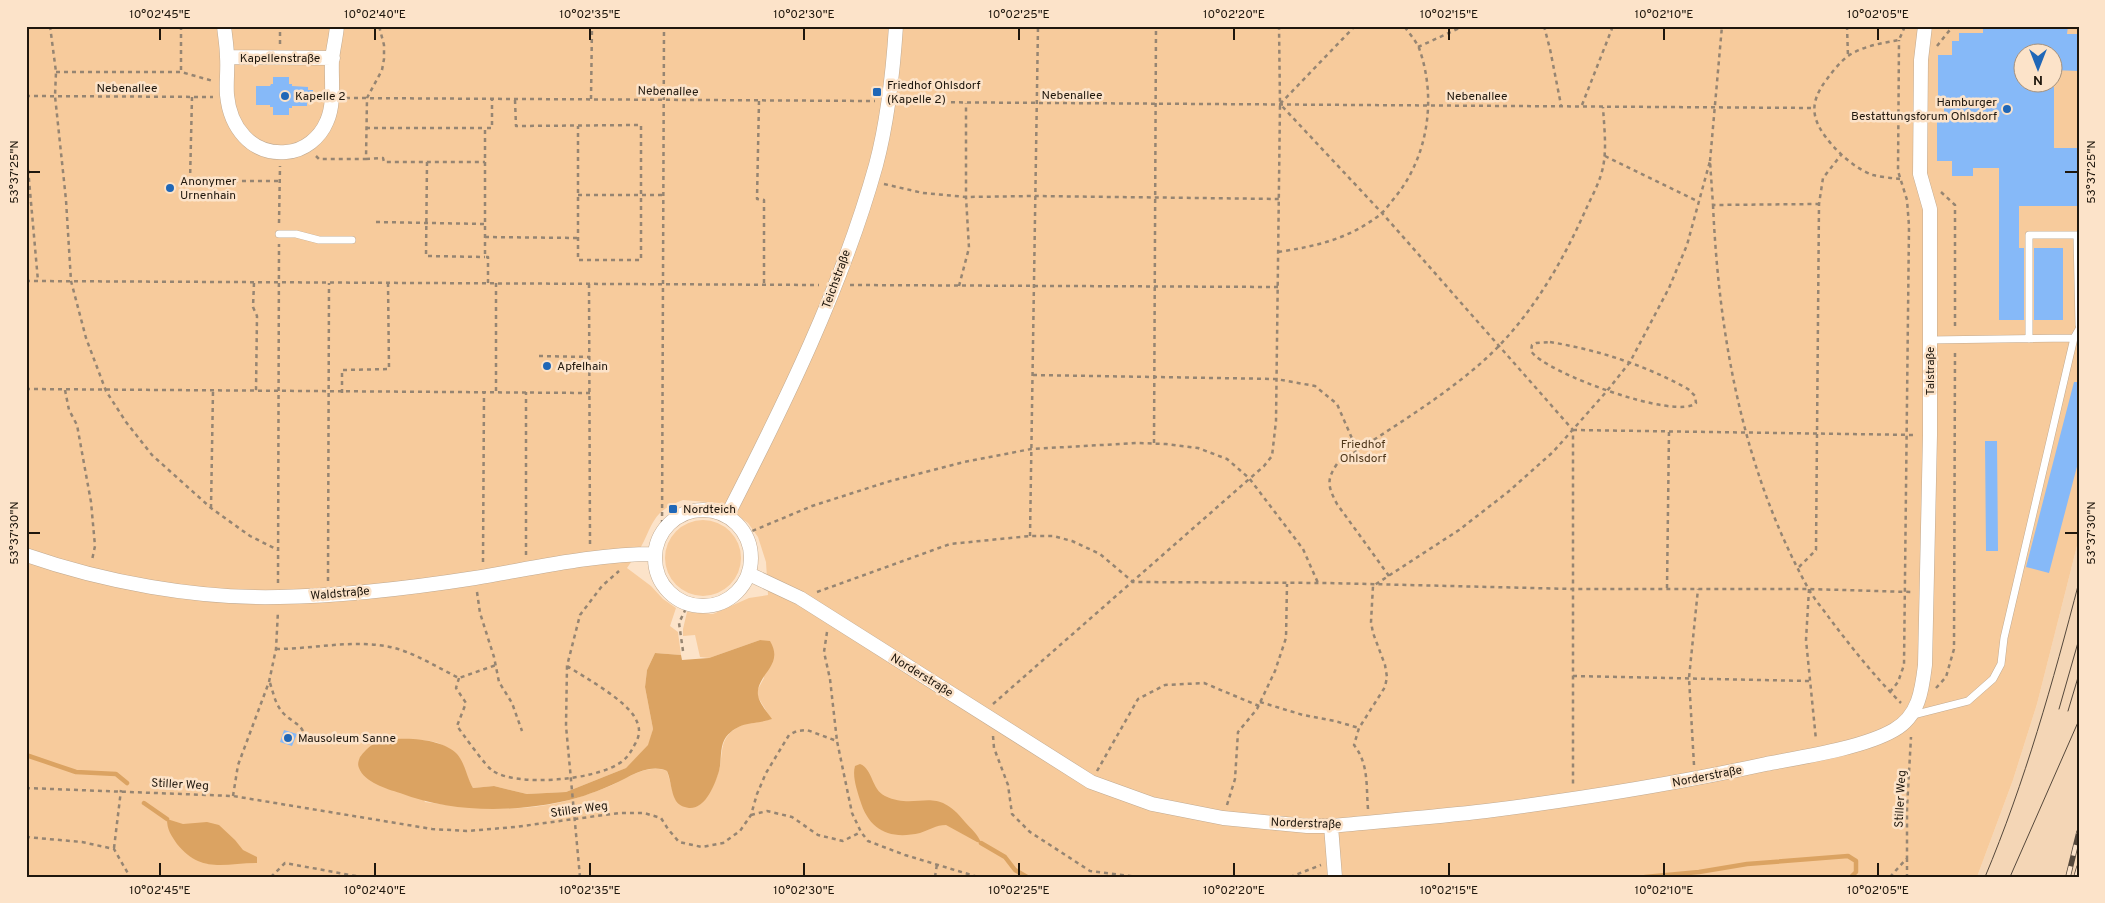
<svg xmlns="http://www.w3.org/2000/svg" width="2105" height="903" font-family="Overpass,sans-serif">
<rect width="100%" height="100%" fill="#fce3c9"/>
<path fill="#f4d6b6" d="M2079 538V877H1977L2013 780 2037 704Z"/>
<path fill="#f7cb9c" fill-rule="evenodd" d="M26 26H2079V538L2037 704 2013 780 1977 877H26ZM2022 52H2052V82H2022ZM683 500 719 503 748 523 758 537 766 562 768 595 749 598 713 614 687 612 683 629V636L695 635 700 657 709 658 760 640 764 678 758 689V697L771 719C761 723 748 720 738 727 718 739 724 752 719 770 715 784 708 797 698 806L675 799 667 771C648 763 627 778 610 786 595 792 578 798 562 802 518 813 469 808 425 802L394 740C407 740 433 738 444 746 452 751 469 780 473 788L494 786 527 794 566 792 626 768 649 745 653 729 645 687 647 670 655 653 681 655 678 632 670 626 676 608 663 599 651 586 627 568C633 559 640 550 644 541 655 517 657 510 683 500Z
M665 558a38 38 0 1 1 76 0a38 38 0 1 1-76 0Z"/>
<path fill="#dba362" d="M760 640 770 641C785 666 756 674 758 695 759 703 767 712 772 719 755 725 740 720 726 737 719 747 722 760 719 771 715 784 706 809 689 808 683 807 679 805 676 801 671 793 671 780 667 771 647 762 626 780 607 787 593 793 576 799 560 802 507 813 451 812 400 793 387 789 364 782 359 768 357 764 359 760 360 757 363 753 369 746 374 744 394 735 441 737 457 754 465 763 467 778 473 788L494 786 527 794 566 792 626 768 648 745 653 729 645 687 647 670 655 653 681 655 682 660 709 658Z
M860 764C873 769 871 789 885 796 919 812 934 783 965 822 971 829 978 834 981 843L977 842 946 825C936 825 929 830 920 833 889 840 869 830 860 800 857 790 852 776 855 766Z
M167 819 183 824 207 822 219 825 235 840 243 850 257 857V863C225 863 201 874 177 844 171 835 167 830 167 819Z"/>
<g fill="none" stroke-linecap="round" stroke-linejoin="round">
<path stroke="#dba362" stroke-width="4.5" d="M26 755 76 772 116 774 127 783
M144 803 167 819
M981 843 1005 857 1015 870 1027 877
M1645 877 1699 872 1747 864 1848 856 1856 861V872L1851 877"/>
</g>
<path fill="#86b9f8" d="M1983 26H2068L2067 34H2079V71L2052 70V52H2022V87H2054V148H2079V206H2019V248H2024V320H1999V168H1973V176H1952V161H1937V120H1944V96H1938V55H1952V41H1959V33H1983Z
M273 77H289V84H292V86L308 87V90H313V103H307V106H292V108H289V115H273V107H270V105H256V86H270L271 84H273Z
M2034 248H2063V320H2034Z
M2074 382H2079V459L2049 573 2026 567Z
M1985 441H1997L1998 551H1986Z
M284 730 297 734 292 746 280 742Z"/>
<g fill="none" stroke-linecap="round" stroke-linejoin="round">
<defs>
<path id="service" d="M279 234H296L319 240H352
M2029 339V235H2077L2079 325
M1930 340 2074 338 2079 329
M1913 715 1968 701 1993 679 2001 664 2004 638 2074 338"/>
<path id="minor" d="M224 26C225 36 227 47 227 57 228 70 226 82 227 95 230 127 251 155 286 152 304 151 320 138 327 121 335 103 331 80 332 60 333 49 336 38 337 26
M227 57 333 58
M655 558a48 48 0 1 1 96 0a48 48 0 1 1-96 0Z
M727 516C785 403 842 287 876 165 888 120 893 72 896 26
M26 555C104 582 196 599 279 597 344 596 411 588 475 578 535 568 594 554 655 554
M749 574 800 598 1091 782 1152 804 1223 818 1307 826H1331C1383 821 1435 817 1486 811 1580 799 1674 784 1766 764 1802 757 1863 748 1894 730 1919 716 1922 690 1925 665L1930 435V209L1920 174 1921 60 1925 26
M1331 826 1335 877"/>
</defs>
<use href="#service" stroke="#c1aa91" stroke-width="8"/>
<use href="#minor" stroke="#c1aa91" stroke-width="15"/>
<path stroke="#968572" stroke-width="2.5" stroke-dasharray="4 4" stroke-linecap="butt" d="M50 26 56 72 55 96 66 200 71 281 86 338 106 391 126 422 152 455 211 508 250 536 278 550
M181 26V72
M1355 26 1280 104 1382 213 1573 430V785
M1544 26 1550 49 1561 105
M1847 26 1848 57
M280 44V26
M1937 46 1953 26
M1418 47 1464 26
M56 72H181L213 81
M26 96 213 97
M192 97 190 181H279
M346 98 875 101
M591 99 592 26
M515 100 516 126 641 125V260H578V126
M759 101 757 199 764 200V285
M903 102 1814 108
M1582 105 1613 26
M366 128H484
M26 146 38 281
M316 156 319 159H366L367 98 382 70 384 59V45L379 26
M1605 156 1699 202
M366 159 383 158 384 162H485
M1710 161 1722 26
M427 162 426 256 485 257
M1900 179C1891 178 1881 177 1873 175 1858 170 1843 157 1833 146 1812 122 1807 105 1827 79 1833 71 1840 62 1848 56 1863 46 1882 43 1899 40L1905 26
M884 184 923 193 966 197 1035 196 1279 199
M1941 192 1955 205V328
M578 195H663
M1713 205C1719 338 1743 470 1808 588 1814 599 1823 609 1830 619 1852 648 1875 677 1901 703
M376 222 485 224
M279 223 280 166
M485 237 578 238
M1278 252C1317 246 1349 239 1381 214 1386 209 1391 202 1396 196 1428 156 1437 98 1419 48 1416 41 1409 33 1404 26
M26 281 819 285
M254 283 253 307 257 316 256 391
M488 283V257H485V128H492V100
M496 283V393
M589 284 590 544
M850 285 1278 287
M959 286 969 248 966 197V103
M1550 342C1598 350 1645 365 1688 389L1695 396 1696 403C1677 421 1545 373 1531 351L1532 345 1536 343Z
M539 356 590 357
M1033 375 1276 379 1315 386 1337 404 1357 450
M26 389 590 393
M65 390 69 410 77 425 91 502 95 546 92 560
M342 393V370L389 369 388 283
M1573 430 1916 435
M1154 443 1156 26
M211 508 213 391
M662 532 664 26
M745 534 812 506 887 482 964 462 1031 449 1137 443 1166 444 1198 448 1227 459 1249 478 1303 549 1318 583
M1030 536 1038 26
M526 555V392
M483 562 484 393
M1799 567 1816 550 1819 204 1823 178 1841 155
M1389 576 1337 504C1328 487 1326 480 1337 464 1383 433 1431 405 1474 369 1524 328 1560 268 1586 209 1592 196 1600 182 1603 167 1607 148 1604 126 1603 107
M328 581 329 283
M278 583 279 244
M1667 588 1669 431
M1809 589 1806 640 1816 740
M477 592 480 613 494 657 499 682 512 703 522 731
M817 592 950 544 1030 536H1053L1072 541 1100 554 1133 582 1327 583 1573 589H1809L1911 592
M827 632 824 652 830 679 837 741
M276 649C312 649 349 640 385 646 411 650 436 667 459 678L496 665
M683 651 679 623 688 604
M1573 676 1809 681
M459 678 456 688 466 703 457 726C463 734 486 767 493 771 518 787 593 780 618 764 626 760 631 752 635 744 641 734 640 726 634 716 622 698 586 678 567 666
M270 683C273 692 275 702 280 709 289 723 307 723 304 742
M1936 688 1946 677 1954 649 1955 351
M1890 692 1898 682 1904 665 1909 226 1907 200 1898 171 1899 40
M26 694 27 695
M1260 702 1303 715 1335 721 1359 728
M993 704 1264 466 1272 456 1276 421 1280 104 1279 26
M993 736 994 748 1008 785 1012 814 1030 832 1090 871 1139 877
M1694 765 1689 678 1698 589
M1097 771 1138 699 1165 685 1204 683 1259 706
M26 788 233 796 432 829 467 831 515 827 619 813H644L661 818 668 829 679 842 702 847 723 843 740 831 751 815 757 794 766 773 789 735 797 731 807 730 837 741 852 813 861 832 868 841 905 855 978 877
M233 796 238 765 269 682 276 649 278 611
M1227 805 1235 779 1238 732 1257 709 1275 671 1286 638 1287 584
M1368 809C1366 786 1369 764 1354 745L1359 728 1385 687 1387 677 1385 665 1373 633 1371 622 1373 586 1459 530 1508 492 1553 452 1607 391 1630 362 1669 288 1687 245 1710 161 1713 205 1819 204
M751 815 767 811 792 817 818 835 843 841 861 832
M26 837 82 842 114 849 130 877
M114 848 121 790
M1907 858V877
M271 877 285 863 361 877
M580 877 566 726 567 666 580 615 602 586 619 571
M935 877 937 864
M1198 877H1210
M1290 877 1321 865
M1765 877H1777
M1890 877 1907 858V808L1911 737"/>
<use href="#service" stroke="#fff" stroke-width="7"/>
<use href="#minor" stroke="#fff" stroke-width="14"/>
<path stroke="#55483b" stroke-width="1" d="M2059 709 2079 639
M2068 711 2079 674
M1985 877C2025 782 2053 682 2079 582
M2010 877 2079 720"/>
<defs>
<path id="rail" d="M2068 877 2079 832
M2076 877 2079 867"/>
</defs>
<use href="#rail" stroke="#55483b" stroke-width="5.5"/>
<use href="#rail" stroke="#fce3c9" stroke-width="4" stroke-dasharray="11" stroke-linecap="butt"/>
</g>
<path fill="none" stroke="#1f170d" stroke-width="2" d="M160 28V40M375 28V40M590 28V40M804 28V40M1019 28V40M1234 28V40M1449 28V40M1664 28V40M1878 28V40M28 172H40M2065 172H2078M28 533H40M2065 533H2078M160 863V876M375 863V876M590 863V876M804 863V876M1019 863V876M1234 863V876M1449 863V876M1664 863V876M1878 863V876"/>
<g fill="#2067b7" stroke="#fce3c9" stroke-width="2">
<rect x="872" y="87" width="10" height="10" rx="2.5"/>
<circle cx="285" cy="96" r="5"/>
<circle cx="2007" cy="109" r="5"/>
<circle cx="170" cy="188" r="5"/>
<circle cx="547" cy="366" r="5"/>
<rect x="668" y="504" width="10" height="10" rx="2.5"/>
<circle cx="288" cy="738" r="5"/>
</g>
<g text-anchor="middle" stroke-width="5" stroke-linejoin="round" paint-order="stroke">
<g font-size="12" fill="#1f170d" stroke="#fce3c9">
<text x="280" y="62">Kapellenstraße</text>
<text x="127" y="92">Nebenallee</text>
<text transform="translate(668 91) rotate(1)" y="4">Nebenallee</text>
<text x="1072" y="99">Nebenallee</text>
<text x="1477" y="100">Nebenallee</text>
<text transform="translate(836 279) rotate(-70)" y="4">Teichstraße</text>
<text transform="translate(1930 371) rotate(-90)" y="4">Talstraße</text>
<text transform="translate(340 593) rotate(-5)" y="4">Waldstraße</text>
<text transform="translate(922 675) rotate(32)" y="4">Norderstraße</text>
<text transform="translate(1707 776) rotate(-11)" y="4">Norderstraße</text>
<text transform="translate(180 784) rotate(3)" y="4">Stiller Weg</text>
<text transform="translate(1900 799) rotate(-87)" y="4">Stiller Weg</text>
<text transform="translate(579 809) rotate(-8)" y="4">Stiller Weg</text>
<text transform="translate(1306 823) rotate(2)" y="4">Norderstraße</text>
</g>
<g font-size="12" fill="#1f170d" stroke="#fce3c9" text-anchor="start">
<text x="887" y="89">Friedhof Ohlsdorf<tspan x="887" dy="14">(Kapelle 2)</tspan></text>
<text x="295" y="100">Kapelle 2</text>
<text x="1997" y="106" text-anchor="end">Hamburger<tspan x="1997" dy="14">Bestattungsforum Ohlsdorf</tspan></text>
<text x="180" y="185">Anonymer<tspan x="180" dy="14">Urnenhain</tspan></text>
<text x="557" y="370">Apfelhain</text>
<text x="683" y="513">Nordteich</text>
<text x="298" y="742">Mausoleum Sanne</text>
</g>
<g font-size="12" fill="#4f371a" stroke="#fce3c9">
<text x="1363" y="448">Friedhof<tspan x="1363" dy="14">Ohlsdorf</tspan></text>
</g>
</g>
<rect width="2105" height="903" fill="none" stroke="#fce3c9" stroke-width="55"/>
<g transform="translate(2038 68) rotate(180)"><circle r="24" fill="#fce3c9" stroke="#a4917e"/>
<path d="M0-4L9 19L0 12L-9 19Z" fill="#2067b7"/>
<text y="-8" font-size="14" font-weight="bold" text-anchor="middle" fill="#1f170d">N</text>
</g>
<rect x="28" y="28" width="2050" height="848" fill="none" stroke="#1f170d" stroke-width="2"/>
<g font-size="12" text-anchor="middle" fill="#1f170d">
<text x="160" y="18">10°02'45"E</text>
<text x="375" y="18">10°02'40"E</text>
<text x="590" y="18">10°02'35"E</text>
<text x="804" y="18">10°02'30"E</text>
<text x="1019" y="18">10°02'25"E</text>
<text x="1234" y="18">10°02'20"E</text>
<text x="1449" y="18">10°02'15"E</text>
<text x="1664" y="18">10°02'10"E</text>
<text x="1878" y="18">10°02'05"E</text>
<text transform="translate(2091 172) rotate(-90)" y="4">53°37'25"N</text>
<text transform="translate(14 172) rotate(-90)" y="4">53°37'25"N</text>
<text transform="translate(2091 533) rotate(-90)" y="4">53°37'30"N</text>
<text transform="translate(14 533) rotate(-90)" y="4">53°37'30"N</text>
<text x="160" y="894">10°02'45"E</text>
<text x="375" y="894">10°02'40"E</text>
<text x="590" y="894">10°02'35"E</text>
<text x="804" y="894">10°02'30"E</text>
<text x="1019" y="894">10°02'25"E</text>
<text x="1234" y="894">10°02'20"E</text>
<text x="1449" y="894">10°02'15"E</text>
<text x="1664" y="894">10°02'10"E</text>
<text x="1878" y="894">10°02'05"E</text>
</g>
</svg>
